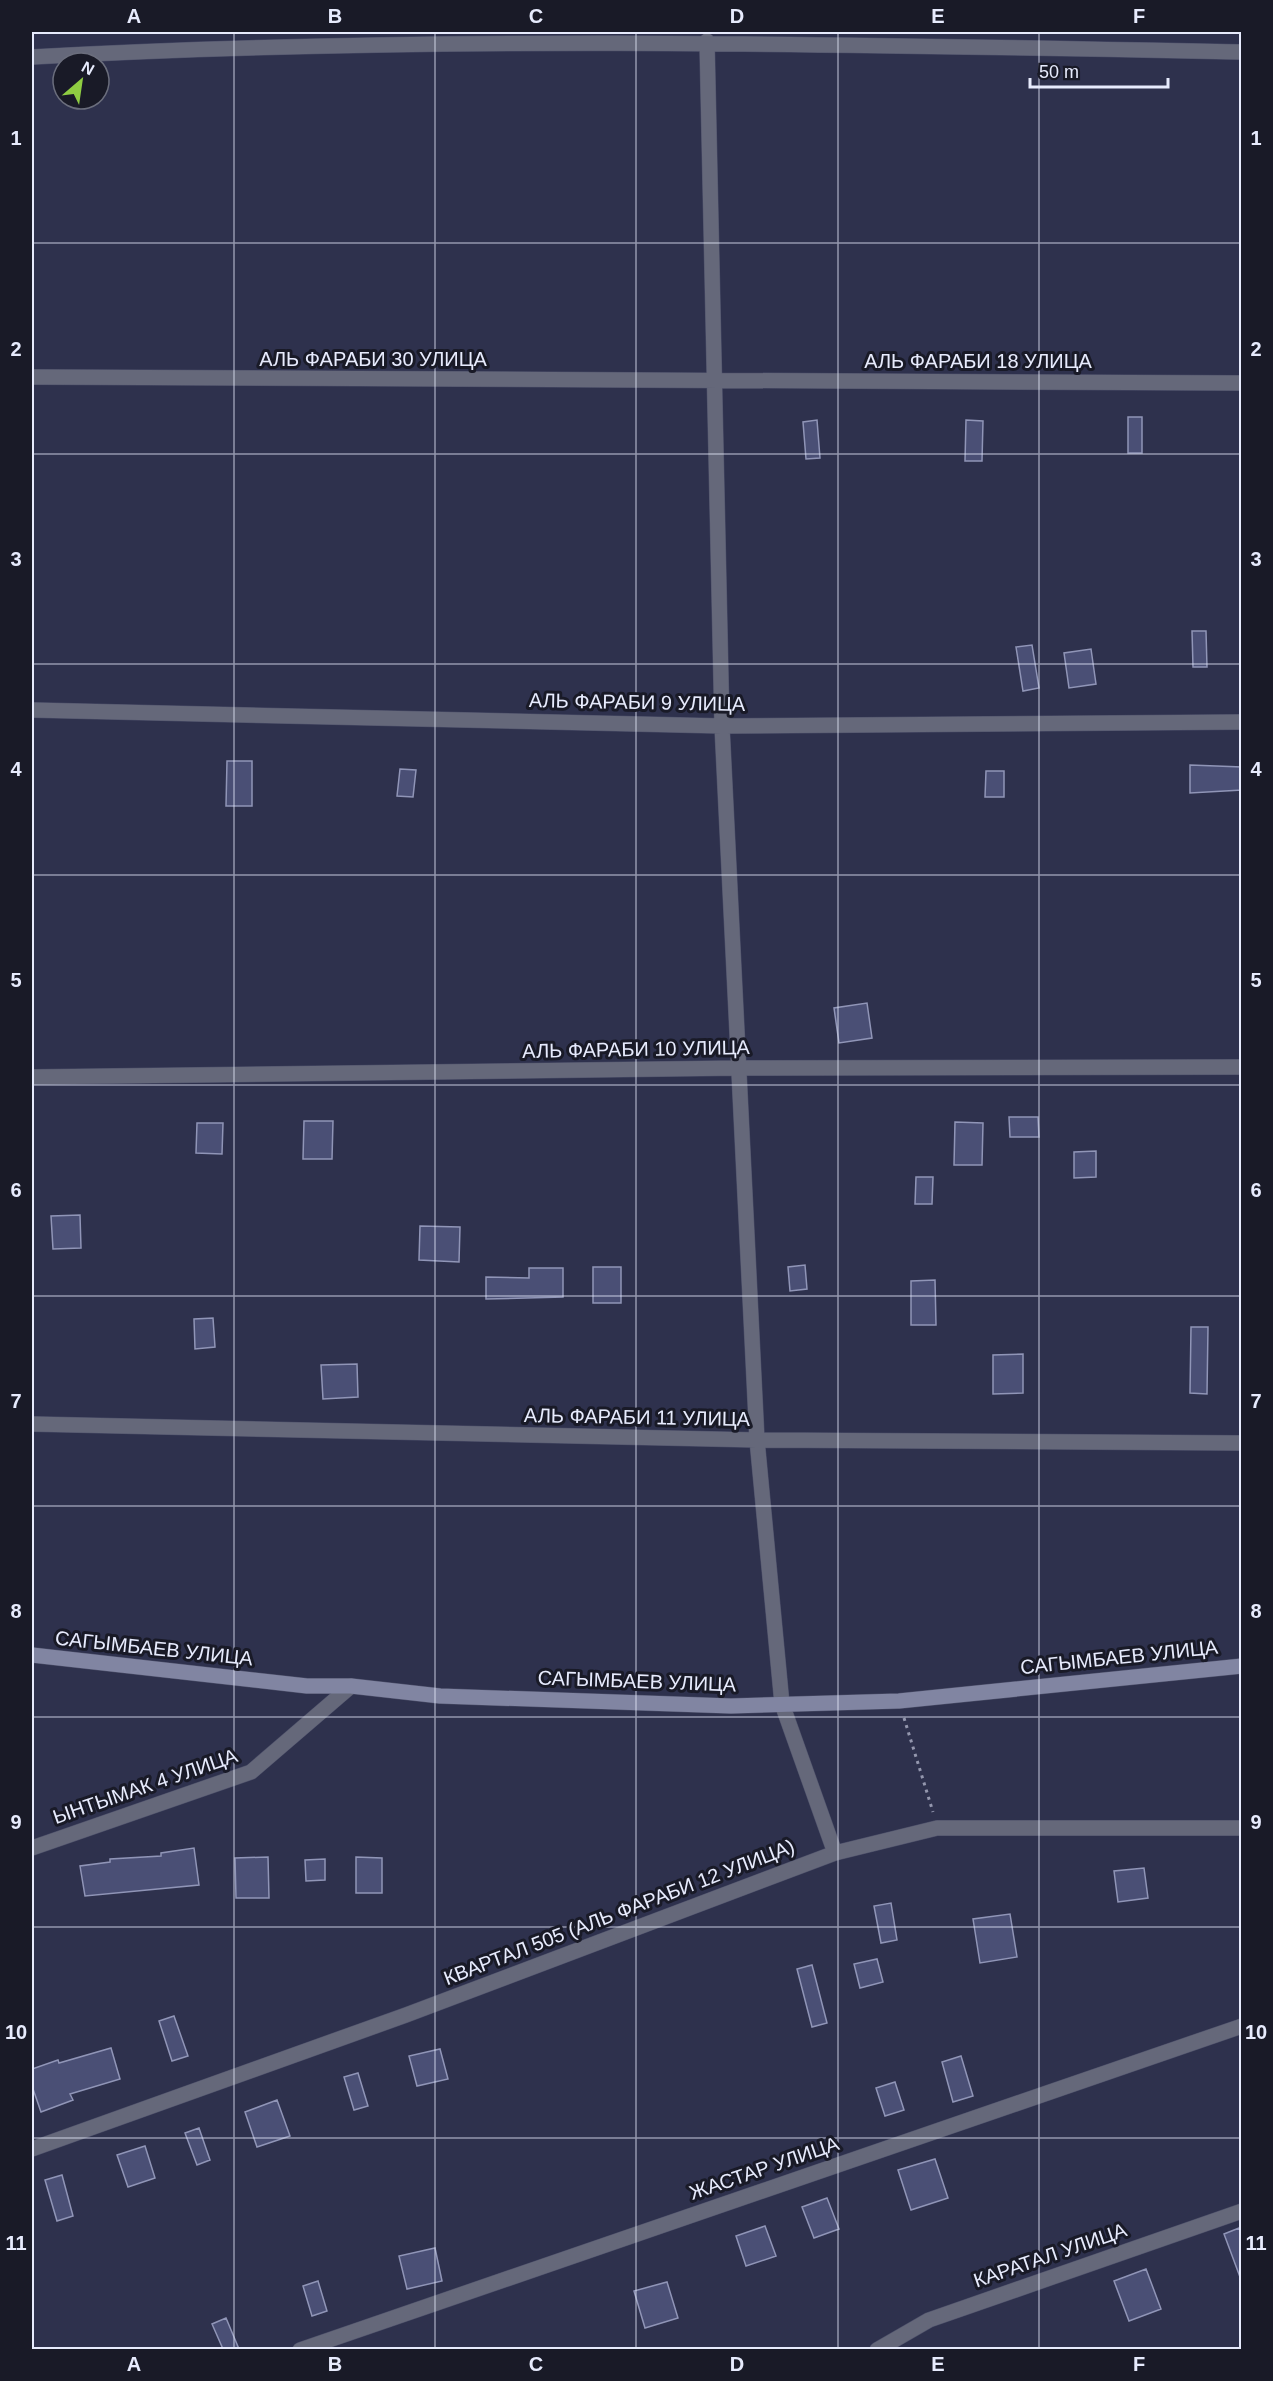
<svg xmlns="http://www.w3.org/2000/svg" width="1273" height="2381" font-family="Arial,sans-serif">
<rect width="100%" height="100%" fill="#2e314d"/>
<path fill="#4a4f75" stroke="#9095b7" stroke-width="1.5" d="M1128 417H1142V453H1128Z
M817 420 820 458 806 459 803 422Z
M966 420 983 421 982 461H965Z
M1192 631H1206L1207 667H1193Z
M1032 645 1039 688 1023 691 1016 647Z
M1091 649 1096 684 1069 688 1064 653Z
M227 761H252V806H226Z
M1190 765 1242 767V790L1190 793Z
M400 769 416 770 413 797 397 796Z
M986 771H1004V797H985Z
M867 1003 872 1038 839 1043 834 1008Z
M1009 1117H1038L1039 1137H1010Z
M304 1121H333L332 1159H303Z
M955 1122 983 1123 982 1165H954Z
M197 1123H223L222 1154 196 1153Z
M1096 1151V1177L1074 1178V1152Z
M916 1177H933L932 1204H915Z
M80 1215 81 1248 53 1249 51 1216Z
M420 1226 460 1227 459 1262 419 1260Z
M805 1265 807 1289 790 1291 788 1267Z
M593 1267H621V1303H593Z
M529 1268H563V1297L486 1299V1277L529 1278Z
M935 1280 936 1325H911V1281Z
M213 1318 215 1347 195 1349 194 1319Z
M1191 1327H1208L1207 1394 1190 1393Z
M1023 1354V1393L993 1394V1355Z
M357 1364 358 1397 323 1399 321 1365Z
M194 1848 199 1885 85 1896 80 1866 110 1862V1859L161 1856V1853Z
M268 1857 269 1898H236L235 1858Z
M356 1857 382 1858V1893H356Z
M325 1859V1880L306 1881 305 1860Z
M1144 1868 1148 1898 1118 1902 1114 1871Z
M891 1903 897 1940 881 1943 874 1906Z
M1010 1914 1017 1957 980 1963 973 1919Z
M877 1959 883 1982 860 1988 854 1964Z
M812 1965 827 2023 812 2027 797 1969Z
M174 2016 188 2056 172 2061 159 2021Z
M111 2048 120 2079 70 2094 73 2100 41 2112 32 2086V2069L58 2060 59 2063Z
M440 2049 448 2079 417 2086 409 2056Z
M961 2056 973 2096 953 2102 942 2062Z
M358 2073 368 2106 354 2110 344 2077Z
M895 2082 904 2110 885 2116 876 2088Z
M277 2100 290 2136 257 2147 245 2112Z
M199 2128 210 2160 197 2165 185 2133Z
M145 2146 155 2178 128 2187 117 2155Z
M935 2159 948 2198 911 2210 898 2170Z
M62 2175 73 2216 57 2221 45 2180Z
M827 2198 839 2229 814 2238 802 2207Z
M765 2226 776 2256 746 2266 736 2236Z
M1239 2228 1242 2236 1240 2277 1224 2234Z
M435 2248 442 2281 407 2289 399 2256Z
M1146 2269 1161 2309 1129 2321 1114 2281Z
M318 2281 327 2311 312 2316 303 2286Z
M667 2282 678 2318 645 2328 634 2291Z
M226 2318 239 2349H223L212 2324Z"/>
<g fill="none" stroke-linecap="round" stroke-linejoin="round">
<defs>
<path id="street" d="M707 41 722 726 757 1440 782 1704 835 1853
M32 57C434 35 838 44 1242 52
M32 377 1242 383
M32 710 722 726 1242 722
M32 1077 740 1068 1242 1067
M32 1424 757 1440 1242 1443
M32 1848 251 1772 351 1686
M32 2149 406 2015 835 1853 937 1828H1242
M300 2350 1242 2026
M877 2350 929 2320 1242 2211"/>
<path id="secondary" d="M32 1655 307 1686H351L440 1696 731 1706 899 1701 1242 1666"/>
</defs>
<use href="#street" stroke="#4c4f69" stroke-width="16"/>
<use href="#secondary" stroke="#4c4f69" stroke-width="16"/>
<path stroke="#9497ae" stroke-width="3" stroke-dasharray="3 4.5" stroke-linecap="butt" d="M904 1718 933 1812"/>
<use href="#street" stroke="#65687a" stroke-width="15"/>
<use href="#secondary" stroke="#8185a2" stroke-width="15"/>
</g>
<path fill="none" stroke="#e7ebfd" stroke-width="1.5" stroke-opacity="0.55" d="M234 32V2350M435 32V2350M636 32V2350M838 32V2350M1039 32V2350M32 243H1242M32 454H1242M32 664H1242M32 875H1242M32 1085H1242M32 1296H1242M32 1506H1242M32 1717H1242M32 1927H1242M32 2138H1242"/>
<g text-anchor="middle" stroke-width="6" stroke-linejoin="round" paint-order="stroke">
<g font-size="20" fill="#e7ebfd" stroke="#191a27">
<text x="373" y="366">АЛЬ ФАРАБИ 30 УЛИЦА</text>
<text x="978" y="368">АЛЬ ФАРАБИ 18 УЛИЦА</text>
<text transform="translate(637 702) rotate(1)" y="7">АЛЬ ФАРАБИ 9 УЛИЦА</text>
<text transform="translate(636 1049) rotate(-1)" y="7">АЛЬ ФАРАБИ 10 УЛИЦА</text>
<text transform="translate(637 1417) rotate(1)" y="7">АЛЬ ФАРАБИ 11 УЛИЦА</text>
<text transform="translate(154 1648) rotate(6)" y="7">САГЫМБАЕВ УЛИЦА</text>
<text transform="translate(1119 1657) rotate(-6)" y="7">САГЫМБАЕВ УЛИЦА</text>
<text transform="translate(637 1681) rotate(2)" y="7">САГЫМБАЕВ УЛИЦА</text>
<text transform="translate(145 1786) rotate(-19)" y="7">ЫНТЫМАК 4 УЛИЦА</text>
<text transform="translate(619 1912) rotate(-21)" y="7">КВАРТАЛ 505 (АЛЬ ФАРАБИ 12 УЛИЦА)</text>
<text transform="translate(764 2168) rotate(-19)" y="7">ЖАСТАР УЛИЦА</text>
<text transform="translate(1050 2255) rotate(-19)" y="7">КАРАТАЛ УЛИЦА</text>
</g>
</g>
<rect width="1273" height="2381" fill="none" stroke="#191a27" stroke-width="66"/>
<g transform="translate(81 81) rotate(29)"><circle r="28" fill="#191a27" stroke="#6b6e7d" stroke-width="1.5"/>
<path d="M0-4.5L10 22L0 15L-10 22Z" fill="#8fcd42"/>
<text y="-9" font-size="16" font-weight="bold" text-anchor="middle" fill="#e7ebfd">N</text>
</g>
<path d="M1030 78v9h138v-9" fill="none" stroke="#e7ebfd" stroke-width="3"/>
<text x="1039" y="78" font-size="18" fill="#e7ebfd" stroke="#191a27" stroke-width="4.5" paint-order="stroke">50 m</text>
<rect x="33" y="33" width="1207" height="2315" fill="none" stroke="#e7ebfd" stroke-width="2"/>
<g font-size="20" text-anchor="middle" font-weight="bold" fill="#e7ebfd">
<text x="134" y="23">A</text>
<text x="335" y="23">B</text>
<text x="536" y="23">C</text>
<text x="737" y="23">D</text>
<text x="938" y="23">E</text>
<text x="1139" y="23">F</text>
<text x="16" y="145">1</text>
<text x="1256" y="145">1</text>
<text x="16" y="356">2</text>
<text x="1256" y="356">2</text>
<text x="16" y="566">3</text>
<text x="1256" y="566">3</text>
<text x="16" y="776">4</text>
<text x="1256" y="776">4</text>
<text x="16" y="987">5</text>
<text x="1256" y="987">5</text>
<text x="16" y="1197">6</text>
<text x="1256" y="1197">6</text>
<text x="16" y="1408">7</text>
<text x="1256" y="1408">7</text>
<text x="16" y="1618">8</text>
<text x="1256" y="1618">8</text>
<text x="16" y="1829">9</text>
<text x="1256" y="1829">9</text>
<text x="16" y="2039">10</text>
<text x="1256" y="2039">10</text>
<text x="16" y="2250">11</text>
<text x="1256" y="2250">11</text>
<text x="134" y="2371">A</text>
<text x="335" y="2371">B</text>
<text x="536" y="2371">C</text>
<text x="737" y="2371">D</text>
<text x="938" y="2371">E</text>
<text x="1139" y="2371">F</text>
</g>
</svg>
